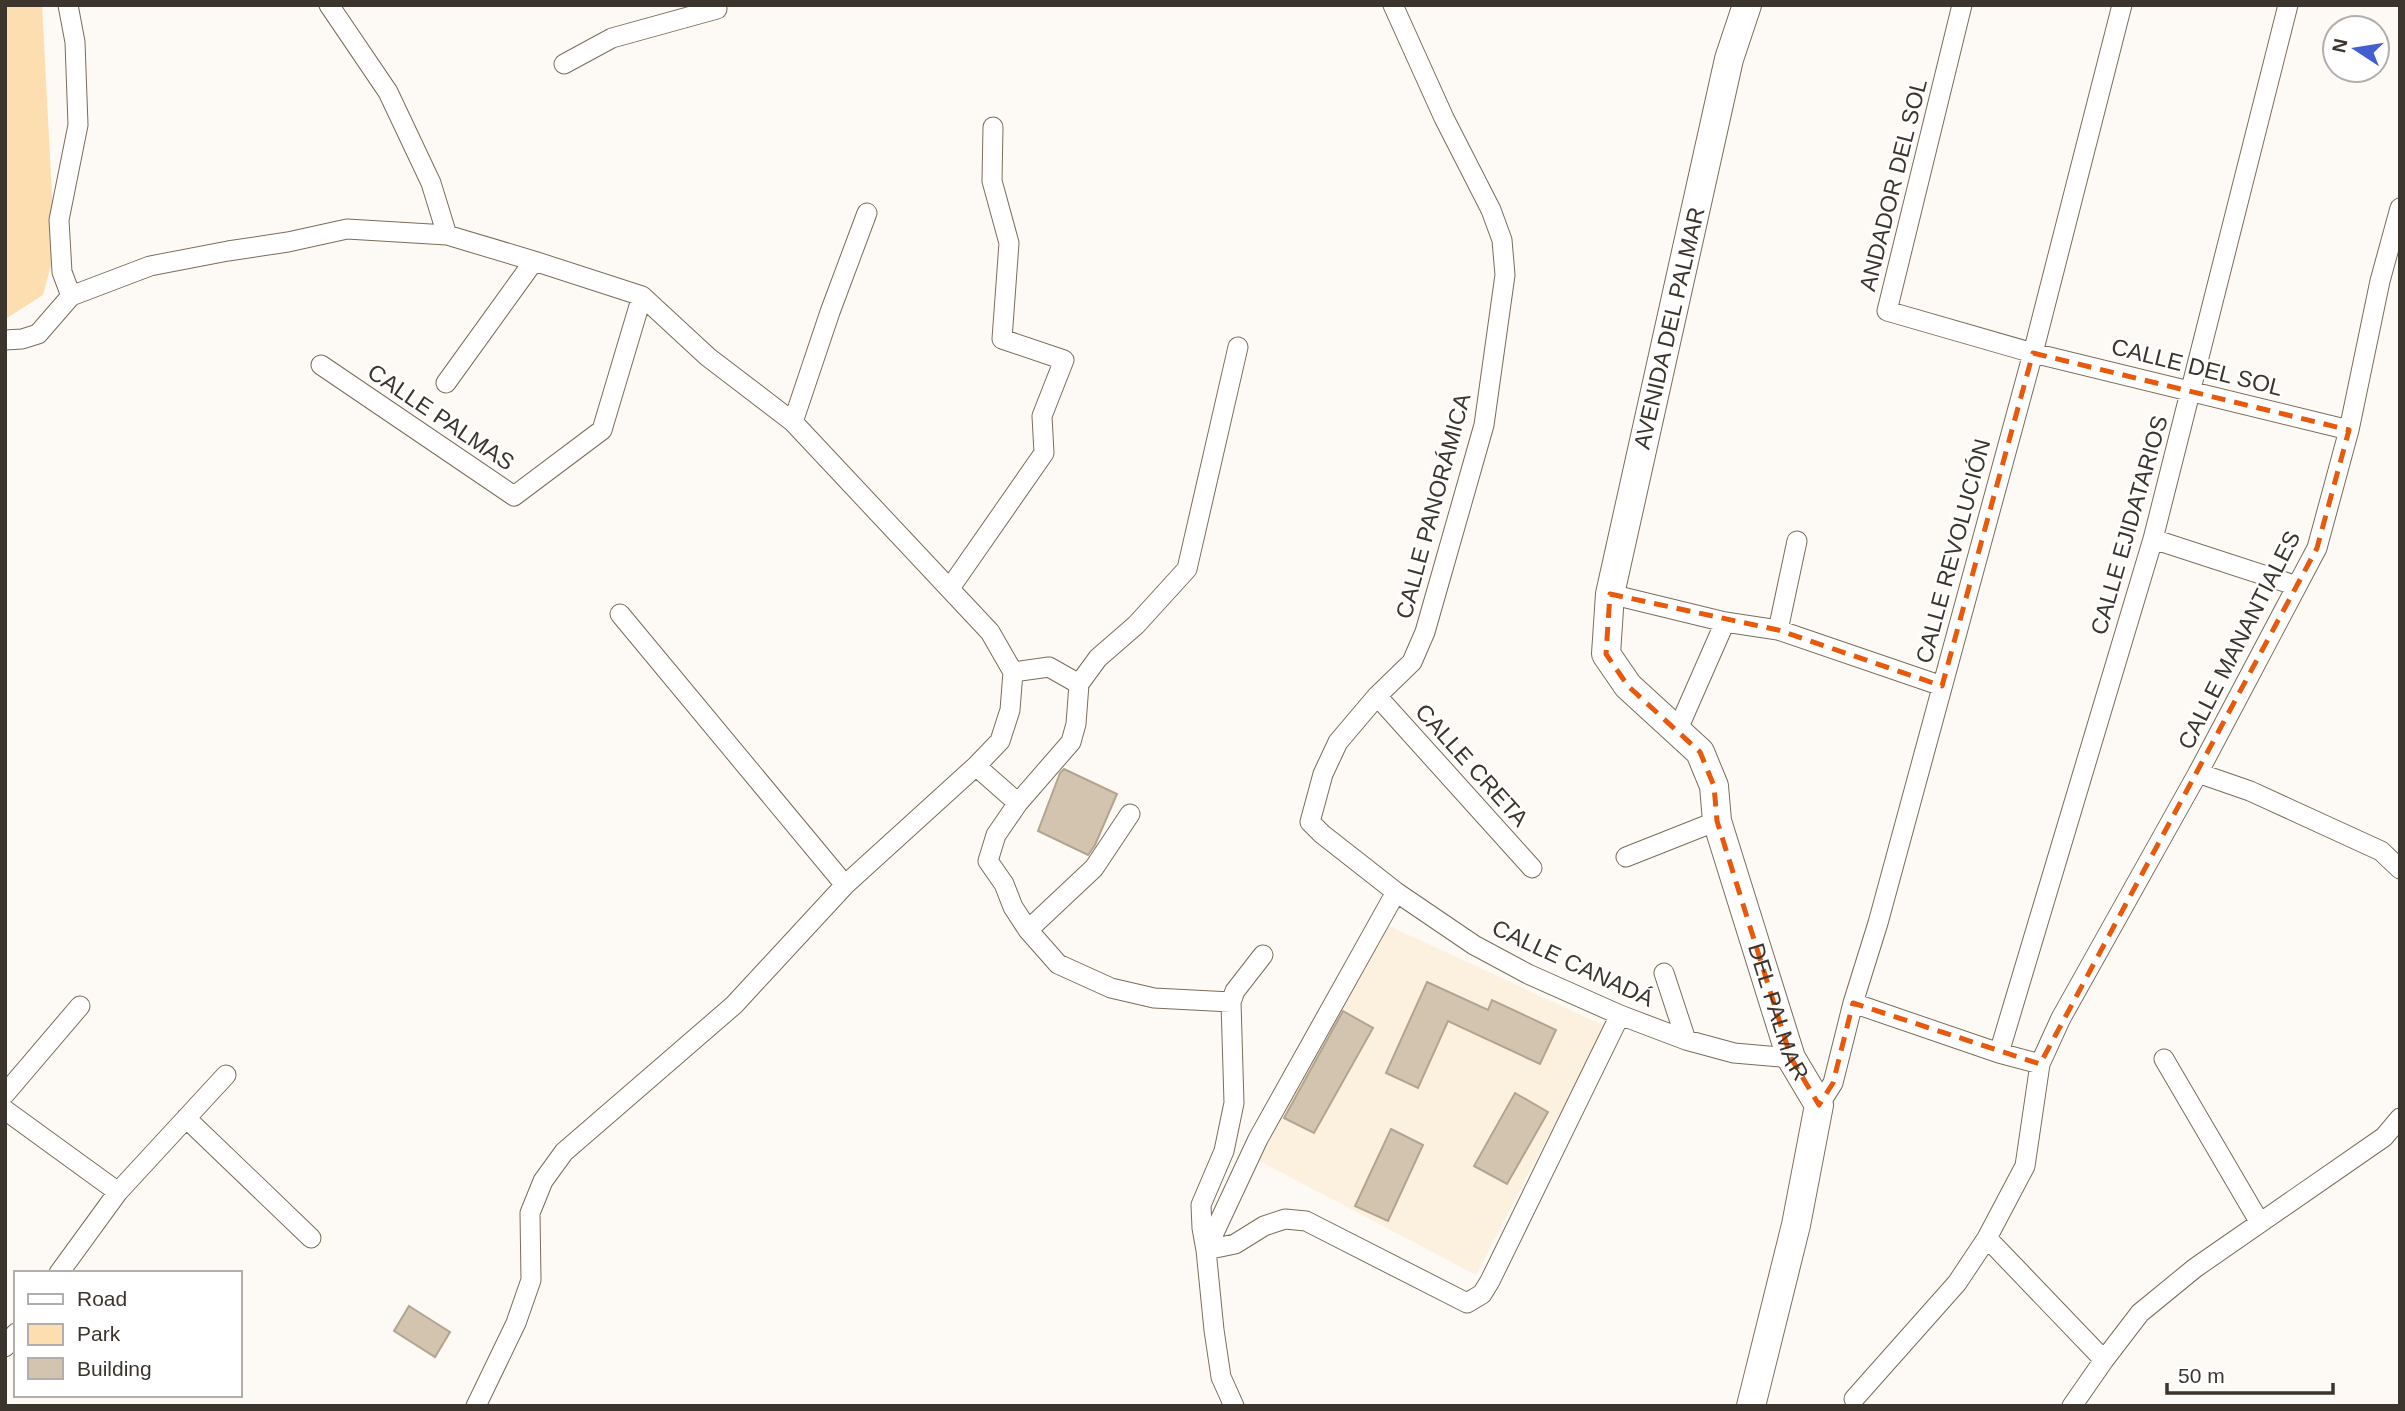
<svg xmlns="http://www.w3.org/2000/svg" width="2405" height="1411" font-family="Helvetica,sans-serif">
<rect width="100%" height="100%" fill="#fdfaf6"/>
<path fill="#fcf0df" d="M1383 923 1605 1026 1476 1275 1254 1158Z"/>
<path fill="#fddeb0" d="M5 5H42L55 251 43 295 7 318Z"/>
<path fill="#d3c4af" stroke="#b2a48f" stroke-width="2" d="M1064 769 1117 794 1095 845 1088 855 1038 831 1060 773Z
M1427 982 1488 1010 1492 1000 1556 1030 1540 1064 1448 1021 1418 1088 1386 1073Z
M1343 1011 1373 1028 1314 1133 1284 1118Z
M1515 1093 1548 1112 1507 1184 1474 1166Z
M1391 1129 1423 1145 1388 1221 1355 1206Z
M409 1306 450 1332 435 1357 394 1331Z"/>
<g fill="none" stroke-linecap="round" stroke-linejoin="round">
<defs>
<path id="street" d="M68 5 75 42 78 125 59 220 62 272 71 296
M329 5 388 92 431 183 447 235
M1393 5 1444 118 1491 210 1502 240 1505 275 1484 425 1425 632 1412 662 1377 696 1338 742 1323 774 1310 822 1322 834 1396 892 1474 945 1528 974 1620 1015 1686 1040 1734 1053 1791 1058
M1962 5 1887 311 2033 353 2349 430
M564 64 612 38 717 9
M5 340 22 339 38 334 71 296 150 266 228 251 288 242 347 229 447 235 534 261 642 296 708 357 793 422 990 632 1013 672
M321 365 514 496 602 430 642 296
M446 383 534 261
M793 422 830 312 867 213
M2153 539 2297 586
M950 588 1044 453 1042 416 1064 360 1002 339 1009 243 992 181 993 127
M1610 594 1725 622 1778 630 1942 686
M620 614 845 885
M1778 630 1797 541
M1013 672 1049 667 1079 684 1076 724 1071 742 1018 803 996 835 988 861 1004 884 1013 907 1028 930 1058 964 1111 988 1154 998 1231 1002
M1079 684 1098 658 1136 625 1187 569 1238 347
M1377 696 1532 868
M1678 729 1725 622
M976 766 1018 803
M2198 773 2250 791 2381 851 2400 869
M1626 857 1717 821
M1028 930 1094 868 1130 814
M1263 955 1235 991 1231 1002 1234 1103 1224 1151 1201 1205 1202 1228 1206 1250 1235 1244 1264 1226 1285 1219 1306 1221 1467 1303 1482 1294 1490 1281 1620 1015
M1664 973 1686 1040
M1853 1003 1999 1053 2040 1064
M1999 1053 2153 539 2288 5
M2164 1059 2260 1223
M5 1094 80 1006
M1819 1105 1833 1083 1853 1003 1878 923 2033 353 2122 5
M5 1110 118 1192
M186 1118 311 1238
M1987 1238 2104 1360
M59 1273 118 1192 226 1075
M5 1347 16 1333
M1854 1399 1957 1283 1987 1238 2025 1166 2040 1064 2061 1018 2198 773 2317 548 2349 430 2380 281 2400 208
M476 1406 516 1323 531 1280 530 1213 543 1181 564 1152 734 1005 845 885 976 766 1000 741 1010 710 1013 672
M1234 1406 1221 1377 1214 1330 1206 1250 1258 1139 1396 892
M2072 1406 2104 1360 2140 1313 2195 1268 2384 1137 2400 1118"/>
<g id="secondary">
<path id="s1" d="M1747 5 1729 59 1610 594 1606 654 1628 686 1700 752 1714 786 1717 821 1791 1058 1819 1105 1796 1225 1751 1406"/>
</g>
</defs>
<use href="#street" stroke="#7a6d59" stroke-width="21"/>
<use href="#secondary" stroke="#7a6d59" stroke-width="30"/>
<use href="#street" stroke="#fff" stroke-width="19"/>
<use href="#secondary" stroke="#fff" stroke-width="28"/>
</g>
<path fill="none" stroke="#e8590c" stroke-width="5" stroke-dasharray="14 9" stroke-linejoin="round" d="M2033 353 2349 430 2317 548 2040 1064 1853 1003 1833 1083 1819 1105 1791 1058 1717 821 1714 786 1700 752 1628 686 1606 654 1610 594 1778 630 1942 686Z"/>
<g text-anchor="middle" stroke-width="5" stroke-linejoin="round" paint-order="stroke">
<g font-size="23" fill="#3b352d" stroke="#fff">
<text transform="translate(1893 185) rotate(-76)" y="8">ANDADOR DEL SOL</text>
<text transform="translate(1669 328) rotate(-77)" y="8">AVENIDA DEL PALMAR</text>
<text transform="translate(2197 367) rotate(14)" y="8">CALLE DEL SOL</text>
<text transform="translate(441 417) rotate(34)" y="8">CALLE PALMAS</text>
<text transform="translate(1433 506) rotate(-75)" y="8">CALLE PANORÁMICA</text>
<text transform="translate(2129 525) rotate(-74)" y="8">CALLE EJIDATARIOS</text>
<text transform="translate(1953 551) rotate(-75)" y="8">CALLE REVOLUCIÓN</text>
<text transform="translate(2239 640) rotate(-63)" y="8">CALLE MANANTIALES</text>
<text transform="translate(1472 765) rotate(48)" y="8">CALLE CRETA</text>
<text transform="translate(1573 963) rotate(25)" y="8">CALLE CANADÁ</text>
<text dy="8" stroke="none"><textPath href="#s1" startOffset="1074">DEL PALMAR</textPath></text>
</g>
</g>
<rect width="2405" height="1411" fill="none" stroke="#3b352d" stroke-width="14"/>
<rect x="14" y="1271" width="228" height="126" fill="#ffffff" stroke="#b1aeab" stroke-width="2"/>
<rect x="28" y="1294" width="35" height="10" fill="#ffffff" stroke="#b1aeab" stroke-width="2"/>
<text x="77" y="1306" font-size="21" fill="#3b352d">Road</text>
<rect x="28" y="1324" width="35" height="21" fill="#fddeb0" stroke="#b1aeab" stroke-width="2"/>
<text x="77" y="1341" font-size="21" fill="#3b352d">Park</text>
<rect x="28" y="1358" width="35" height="21" fill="#d3c4af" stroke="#b1aeab" stroke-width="2"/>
<text x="77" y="1376" font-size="21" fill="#3b352d">Building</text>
<g transform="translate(2356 49) rotate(282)"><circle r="33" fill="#ffffff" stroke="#b1aeab" stroke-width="2"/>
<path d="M0-5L12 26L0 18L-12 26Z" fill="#425ed1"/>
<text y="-10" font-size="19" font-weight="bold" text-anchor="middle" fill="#3b352d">N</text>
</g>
<path d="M2167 1383v10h166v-10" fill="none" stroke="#3b352d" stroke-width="3.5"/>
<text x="2178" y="1383" font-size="21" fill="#3b352d" stroke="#ffffff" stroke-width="5" paint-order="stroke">50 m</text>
</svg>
